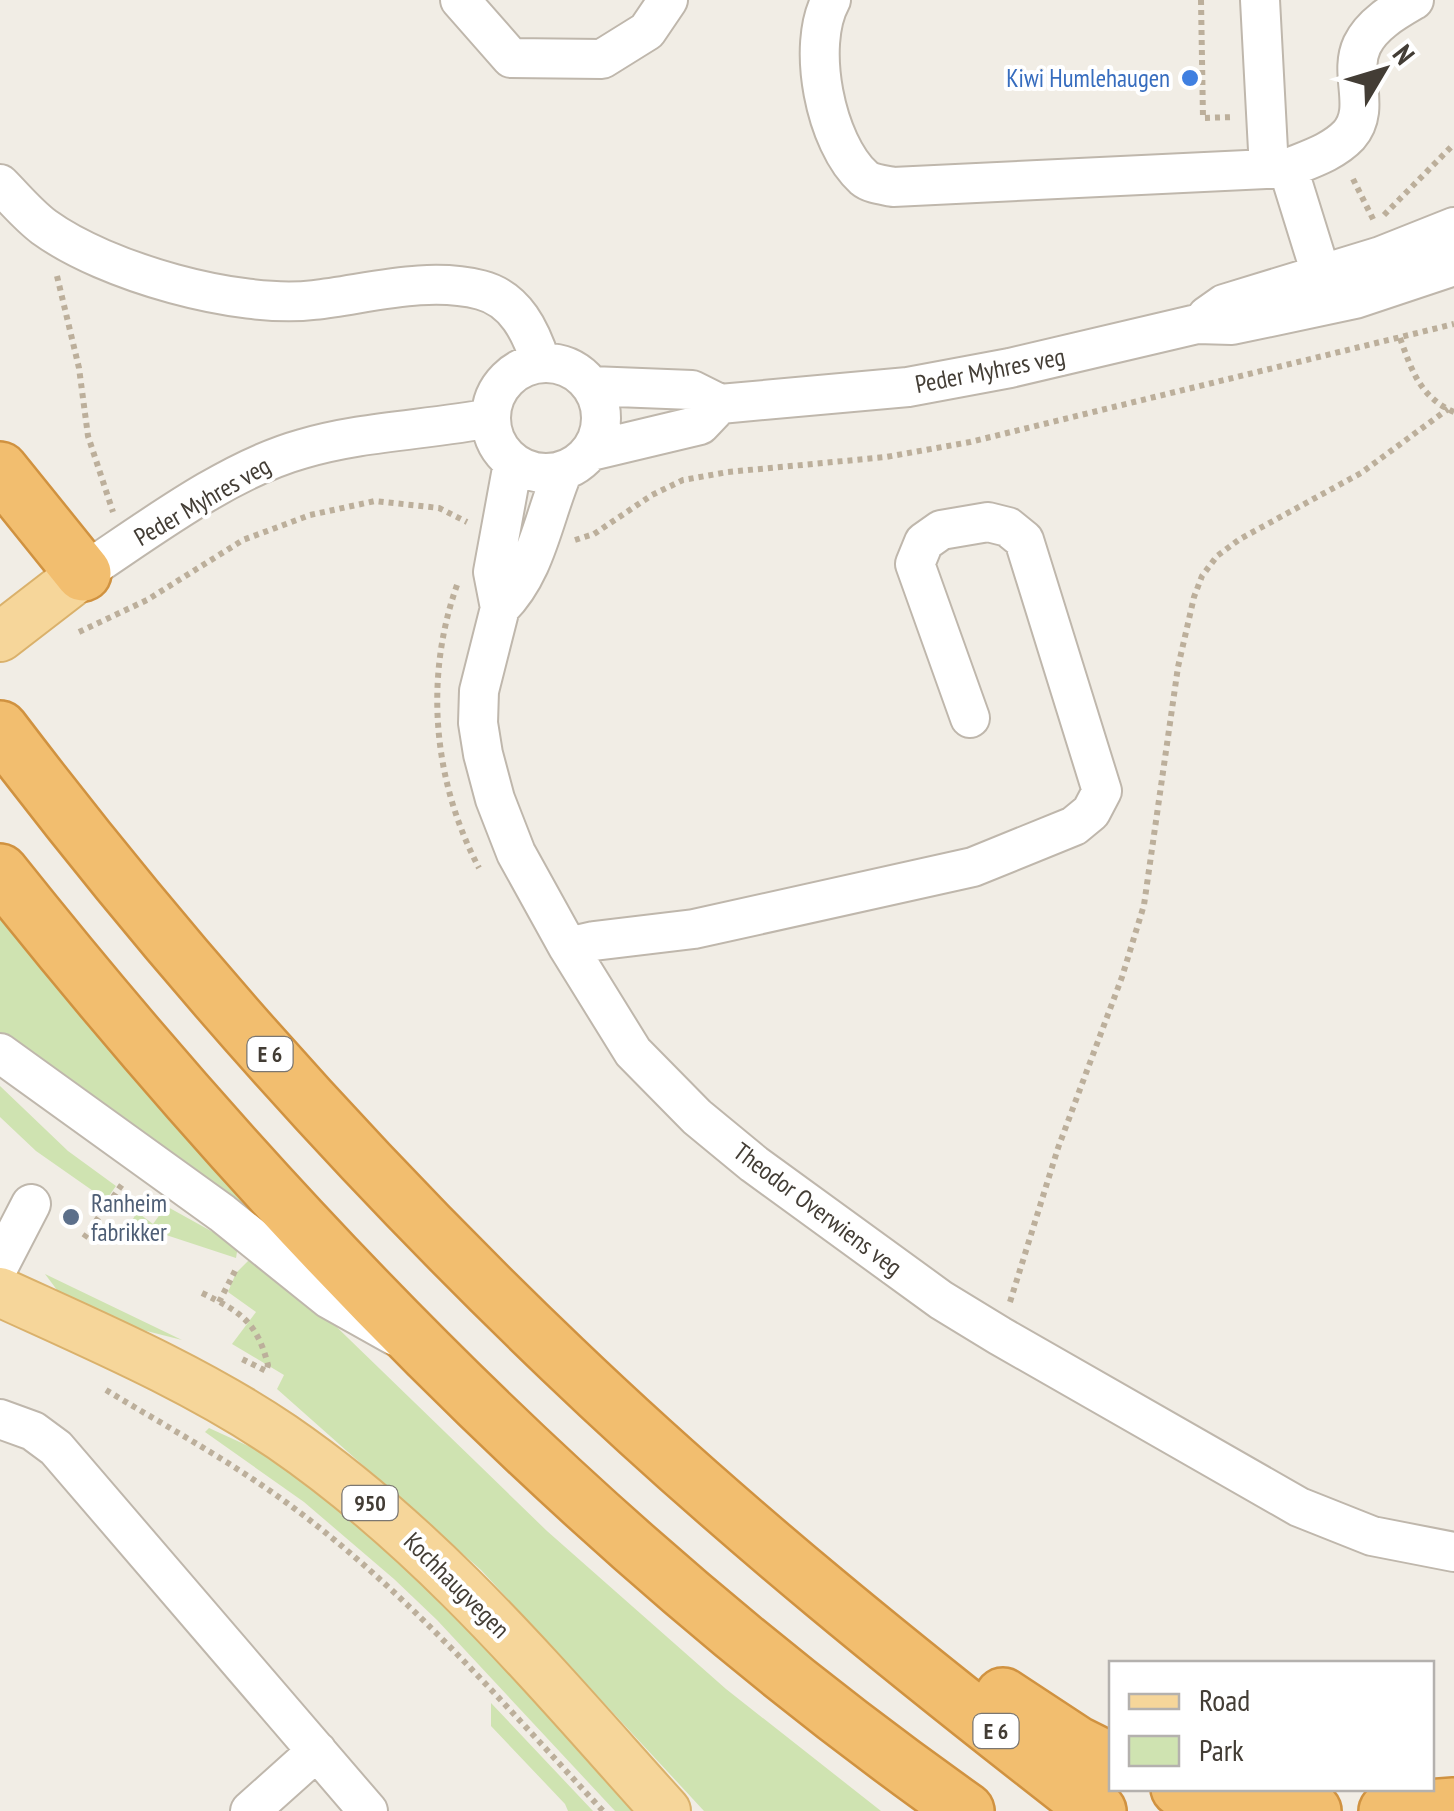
<svg xmlns="http://www.w3.org/2000/svg" width="1454" height="1811" font-family="'PT Sans Narrow',sans-serif">
<rect width="100%" height="100%" fill="#f1ede5"/>
<path fill="#cfe3b1" d="M0 919 271 1226 269 1235 0 1038Z
M0 1086 68 1151 116 1186 106 1200 36 1151 0 1117Z
M166 1206 238 1246 236 1258 160 1233 133 1219 137 1212 153 1224Z
M242 1249 316 1307 547 1531 726 1689 881 1811H704L481 1570 277 1389 284 1375 232 1344 256 1312 228 1292 236 1273 249 1260Z
M45 1274 182 1340 115 1323 60 1294Z
M209 1428 283 1462 329 1495 468 1621 638 1811H615L437 1620 394 1579 304 1502 205 1432Z
M491 1703 593 1811H568L565 1804 491 1726Z"/>
<g fill="none" stroke-linecap="round" stroke-linejoin="round">
<defs>
<path id="minor" d="M460 0 511 58 602 59 647 31 668 0
M831 0C806 45 825 143 864 178 871 184 884 185 893 187L1288 168C1310 159 1333 152 1349 135 1372 108 1348 75 1362 45 1372 24 1395 11 1414 0
M1260 0 1269 169
M1288 168 1321 274
M0 184C14 198 28 215 44 227 106 272 238 309 314 300 367 294 427 276 481 290 516 299 531 332 541 363
M1207 316 1224 304 1381 256 1454 227
M491 418a55 55 0 1 1 110 0a55 55 0 1 1-110 0Z
M591 386 692 390 720 404 908 387 1010 368 1197 324 1232 325 1355 299 1454 266
M591 451 700 425 720 404
M513 463 493 572 500 608 479 691 478 723 483 754 495 799 516 853 568 947 633 1052 697 1117 754 1164 941 1300 1000 1336 1299 1507 1372 1536 1454 1552
M83 573C148 530 227 470 302 449 363 431 428 430 490 418
M500 608C537 571 543 518 563 471
M568 947 594 941 694 929 973 867 1074 826 1091 812 1102 791 1024 540 1008 527 988 522 941 530 924 542 915 564 970 718
M0 1053 222 1213 329 1299 395 1336
M0 1264 31 1204
M0 1419 33 1431 56 1448 368 1811
M250 1811 317 1751"/>
<path id="major" d="M0 637 83 573
M0 1292C96 1336 195 1378 282 1437 432 1540 546 1678 666 1811"/>
<path id="highway" d="M0 470 83 573
M0 729C170 953 360 1166 563 1360 732 1522 914 1668 1098 1811
M0 872C279 1222 599 1552 966 1811
M1003 1696 1076 1744 1112 1762
M1179 1788C1221 1805 1269 1809 1313 1811
M1387 1811 1454 1806"/>
</defs>
<use href="#minor" stroke="#bfb7ac" stroke-width="42"/>
<use href="#major" stroke="#dab16b" stroke-width="52"/>
<use href="#highway" stroke="#d09240" stroke-width="60"/>
<path stroke="#bcaf9b" stroke-width="6" stroke-dasharray="5 5" stroke-linecap="butt" d="M1201 0 1203 118 1234 117
M1353 179 1374 221
M1384 215 1454 144
M57 276 79 368 88 436 113 512
M1400 338C1412 371 1420 397 1454 412
M575 540 594 534 652 495 683 480 728 472 886 457 970 442 1454 324
M457 585C424 678 433 781 479 868
M79 632 147 600 243 540 310 515 375 501 439 508 467 522
M84 1238 123 1183
M202 1293C241 1312 257 1322 268 1365L266 1371 240 1358
M219 1302 236 1269
M1010 1302 1058 1148 1122 977 1144 905 1178 667 1194 597 1202 576 1217 556 1240 539 1361 473 1448 409
M106 1390C167 1427 230 1461 287 1503 406 1590 503 1703 603 1811"/>
<use href="#minor" stroke="#fff" stroke-width="38"/>
<use href="#major" stroke="#f6d69a" stroke-width="48"/>
<use href="#highway" stroke="#f2be6f" stroke-width="55"/>
</g>
<circle fill="#3f7fe0" stroke="#fff" stroke-width="4" cx="1190" cy="78" r="10"/>
<circle fill="#5c6f8a" stroke="#fff" stroke-width="4" cx="71" cy="1217" r="10"/>
<g text-anchor="middle" stroke-width="8" stroke-linejoin="round" paint-order="stroke">
<g fill="#fff" stroke="#7b7772" stroke-width="2.5">
<rect x="247.5" y="1037" width="45" height="34" rx="8"/>
<rect x="342.5" y="1486" width="55" height="34" rx="8"/>
<rect x="973.5" y="1714" width="45" height="34" rx="8"/>
</g>
<g font-size="22" font-weight="bold" fill="#433d35">
<text x="270" y="1062">E 6</text>
<text x="370" y="1511">950</text>
<text x="996" y="1739">E 6</text>
</g>
<g font-size="25" fill="#366cbe" stroke="#fff" text-anchor="end">
<text x="1170" y="87">Kiwi Humlehaugen</text>
</g>
<g font-size="25" fill="#433d35" stroke="#fff">
<text transform="translate(990 370) rotate(-11)" y="9">Peder Myhres veg</text>
<text transform="translate(202 501) rotate(-30)" y="9">Peder Myhres veg</text>
<text transform="translate(818 1209) rotate(37)" y="9">Theodor Overwiens veg</text>
<text transform="translate(457 1585) rotate(45)" y="9">Kochhaugvegen</text>
</g>
<g font-size="25" fill="#4e5e75" stroke="#fff" text-anchor="start">
<text x="91" y="1212">Ranheim<tspan x="91" dy="29">fabrikker</tspan></text>
</g>
</g>
<rect x="1109" y="1661" width="325" height="130" fill="#ffffff" stroke="#b4b1ae" stroke-width="2.5"/>
<rect x="1129" y="1694" width="50" height="15" fill="#f6d69a" stroke="#b4b1ae" stroke-width="2.5"/>
<text x="1199" y="1711" font-size="30" fill="#433d35">Road</text>
<rect x="1129" y="1736" width="50" height="30" fill="#cfe3b1" stroke="#b4b1ae" stroke-width="2.5"/>
<text x="1199" y="1761" font-size="30" fill="#433d35">Park</text>
<g transform="translate(1384 70) rotate(52)" stroke="#ffffff" stroke-width="8" paint-order="stroke">
<path d="M0-8L18 38L0 25L-18 38Z" fill="#433d35"/>
<text y="-15" font-size="28" font-weight="bold" text-anchor="middle" fill="#433d35">N</text>
</g>
</svg>
